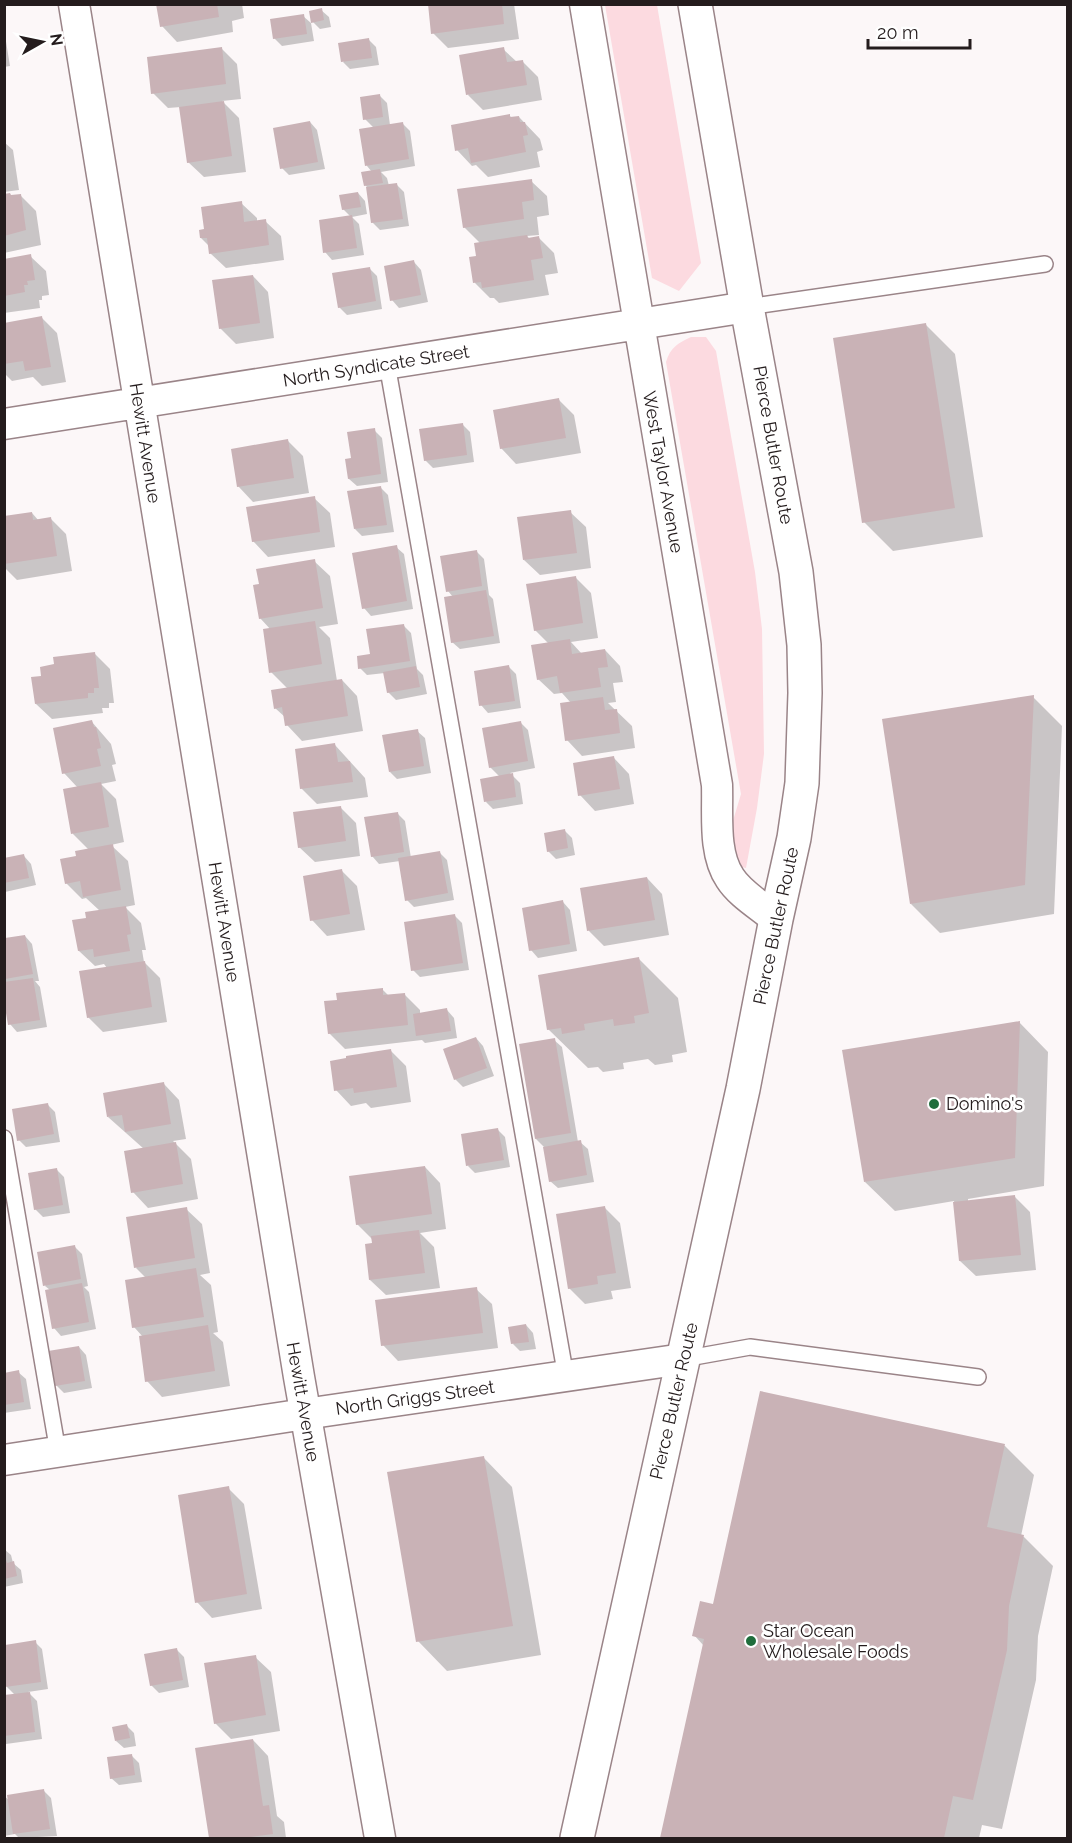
<svg xmlns="http://www.w3.org/2000/svg" width="1072" height="1843" font-family="Raleway,sans-serif">
<rect width="100%" height="100%" fill="#fcf7f8"/>
<path fill="#fcdae0" d="M605 5H657L701 263 679 291 652 278Z
M691 337H706L716 351 755 572 762 629 764 754 757 808 746 868 737 866 729 834 741 794 666 362C670 348 678 343 691 337Z"/>
<path fill="#0003" d="M158 4H242L244 18 232 21 233 32 177 42 162 26Z
M429 4H514L519 39 448 48 433 33Z
M321 10 329 17 331 27 320 29 313 22Z
M303 16 311 23 314 41 282 46 274 38Z
M4 29 10 66 4 67Z
M368 39 376 47 379 65 350 69 343 62Z
M221 48 237 64 241 99 222 101 239 118 246 172 204 177 188 162 181 107 168 108 153 93Z
M503 49 517 62 522 61 538 77 542 100 483 110 468 95Z
M379 95 387 103 390 125 402 123 410 131 415 166 381 172 387 178 389 186 397 185 404 192 409 226 380 230 372 222 367 187 365 185 372 172 367 166 374 128 365 119Z
M509 115 513 119 519 117 540 139 543 150 537 152 540 167 488 177 476 165 472 166 457 150Z
M310 122 317 130 325 169 289 175 282 168Z
M4 142 13 150 19 190 4 192Z
M531 181 547 196 549 215 537 217 539 235 527 236 530 239 539 238 554 253 558 273 545 275 549 295 499 303 494 298H490L475 283 481 244 464 227Z
M358 193 365 201 367 214 352 217 359 224 364 255 332 260 325 252 351 217 343 209Z
M20 195 36 211 41 245 4 253V196Z
M241 203 257 218V222L265 221 281 236 284 260 226 268 210 253 209 246 201 238 206 230Z
M30 256 46 271 49 295 42 296V300H39L40 308 4 313V260Z
M414 262 421 270 428 302 399 308 392 300Z
M370 269 377 276 382 309 347 315 339 307Z
M253 276 268 292 274 338 236 344 220 328Z
M42 318 57 333 66 382 42 386 33 377 12 381 4 373V325Z
M926 325 955 354 983 537 893 551 864 522Z
M559 400 574 415 581 453 516 464 501 448Z
M462 424 470 432 474 462 433 468 425 460Z
M374 430 382 438 388 482 357 486 349 479 353 459Z
M288 441 303 456 309 493 253 502 238 486Z
M380 487 388 495 394 532 362 536 355 529Z
M314 498 330 513 335 547 268 557 253 541Z
M570 512 586 527 591 568 540 575 524 560Z
M32 513 39 521 51 519 66 534 72 571 17 580 4 567V518Z
M396 547 404 554 413 609 371 616 364 608Z
M476 551 484 559 489 595 493 599 500 643 460 649 452 642 453 597 448 591Z
M314 561 330 576 338 624 319 627 330 638 337 681 342 680 357 696 363 731 302 741 287 725 286 718 275 708 288 689 271 672V630L260 618Z
M575 577 591 593 598 638 571 642 582 654 605 650 620 666 623 682 613 683 616 702 608 703 632 726 635 748 582 756 567 740 571 703 562 693 554 694 538 679 549 644 535 630Z
M404 626 411 633 417 669 423 675 427 694 396 700 388 692 385 673 367 675 360 668Z
M94 653 110 669 114 703H109V708H102L103 713 52 719 36 704 43 677Z
M509 667 516 674 521 708 488 713 481 705Z
M1033 697 1062 726 1054 914 940 933 911 904Z
M92 722 111 744 116 764 112 765 116 781 101 784 116 799 124 842 111 845 128 861 135 905 125 907 141 923 146 950H142L144 962 160 978 167 1022 103 1032 88 1017 107 968 104 964 95 966 79 951 87 919 100 911 86 898 82 899 66 883 78 858 89 850 73 834 78 788 64 773Z
M521 723 528 730 535 768 510 773 520 783 523 804 493 809 486 802 500 777 490 767Z
M417 731 425 738 431 773 397 779 390 772Z
M335 745 365 778 368 797 317 804 301 788Z
M614 758 629 774 634 804 595 811 580 795Z
M340 807 356 823 360 856 315 862 299 847Z
M398 814 405 821 411 858 440 853 447 860 454 900 414 907 407 900 400 861 379 864 372 856Z
M564 830 572 838 575 855 556 859 548 851Z
M24 856 31 864 36 885 5 892 4 860Z
M342 871 357 886 365 930 327 936 312 920Z
M647 878 662 894 669 935 604 946 589 931 582 889Z
M563 902 570 910 577 951 538 958 531 950Z
M454 915 462 923 469 970 420 977 413 970Z
M25 936 32 944 39 981H35L40 987 47 1027 17 1032 10 1024 4 983V940Z
M639 959 678 998 687 1052 672 1055 673 1062 655 1065 648 1059 623 1063 624 1069 603 1072 598 1067 588 1068 548 1029Z
M382 989 389 996 404 994 420 1010V1014L447 1010 454 1018 457 1038 425 1043 422 1040 345 1049 329 1033 338 1001Z
M1019 1022 1048 1052 1044 1186 968 1199V1202L1015 1197 1030 1212 1036 1270 976 1276 960 1261 954 1201 895 1211 865 1182Z
M476 1038 483 1046 494 1076 463 1087 455 1079Z
M554 1040 562 1047 578 1142H580L588 1149 594 1182 558 1188 550 1181 544 1147 536 1139Z
M391 1051 406 1066 411 1102 371 1108 366 1103 351 1106 336 1090 348 1060Z
M164 1084 179 1100 186 1139 173 1141 191 1159 198 1199 148 1208 133 1192 144 1149 108 1117Z
M48 1105 55 1112 60 1142 26 1147 19 1140Z
M497 1129 505 1137 510 1167 475 1173 468 1166Z
M425 1167 440 1183 446 1229 420 1233 434 1247 440 1288 386 1295 370 1280 373 1240 357 1224Z
M57 1170 64 1177 70 1213 43 1217 35 1209Z
M605 1208 620 1223 631 1288 611 1291 613 1299 585 1304 569 1288Z
M186 1209 202 1224 210 1273 200 1275 211 1285 218 1332 213 1333 223 1342 230 1386 162 1397 147 1381 143 1337 134 1327 146 1278 136 1268Z
M75 1247 82 1254 88 1286 84 1287 89 1292 96 1329 61 1336 54 1328 50 1290 45 1286Z
M476 1289 492 1304 498 1348 398 1361 383 1345Z
M526 1325 533 1333 536 1349 520 1351 513 1344Z
M79 1347 86 1355 92 1388 64 1393 56 1385Z
M18 1372 26 1379 31 1409 4 1413V1374Z
M761 1393 1005 1446 1034 1475 1021 1536 1024 1537 1053 1566 1038 1636 1036 1680 1002 1829 982 1825 979 1838H662L704 1646 694 1635 714 1605Z
M483 1457 512 1487 541 1655 447 1671 418 1641Z
M228 1488 244 1504 262 1609 212 1618 197 1602Z
M4 1549 11 1555 13 1563 21 1570 23 1583 4 1587Z
M35 1642 42 1649 48 1689 28 1692 37 1701 42 1739 6 1744 4 1742V1697L15 1695 7 1687 4 1647Z
M177 1650 184 1657 189 1687 159 1693 151 1685Z
M255 1657 271 1672 280 1731 231 1739 215 1723Z
M127 1726 134 1733 136 1746 124 1748 116 1741Z
M253 1740 268 1756 277 1816 284 1822 286 1838H210L197 1749Z
M132 1756 139 1763 142 1782 119 1785 111 1778Z
M44 1791 51 1798 57 1836 19 1838 15 1834 4 1836V1796L9 1800Z"/>
<path fill="#c9b2b6" d="M156 4H217L219 17 160 27Z
M428 4H502L504 24 431 34Z
M322 8 324 20 311 23 309 11Z
M304 14 307 34 273 39 270 19Z
M369 38 372 58 341 62 338 43Z
M222 47 226 84 151 94 147 57Z
M504 47 507 62 523 60 527 85 466 95 459 55Z
M380 94 383 117 363 120 360 97Z
M224 101 232 156 187 163 179 107Z
M510 114V117L519 116 520 122H525L528 135 523 136 526 152 471 163 468 148 455 151 451 125Z
M310 121 318 162 280 169 273 128Z
M403 122 409 159 365 166 359 129Z
M380 169 383 183 364 186 361 172Z
M532 179 534 200 522 202 524 219 463 228 457 189Z
M397 183 403 219 371 223 366 187Z
M358 192 361 207 342 210 339 195Z
M10 193 11 195 21 194 26 230 4 236V194Z
M242 201 244 222 266 219 269 245 209 254 207 238H200L199 230 204 229 201 207Z
M352 215 357 248 323 253 319 220Z
M527 235 528 238 539 236 543 258 531 260 534 280 482 288 481 282 473 283 469 257 476 256 474 243Z
M31 254 35 280 27 281 28 285H24L25 292 4 296V259Z
M414 260 421 295 390 301 384 266Z
M370 267 376 301 338 308 332 273Z
M253 275 260 323 219 329 212 280Z
M42 316 51 367 25 371 23 361 4 364V323Z
M926 323 955 508 862 523 833 338Z
M559 398 566 438 500 449 493 410Z
M463 423 467 455 424 461 419 429Z
M375 428 381 474 348 479 345 459 351 458 347 432Z
M288 439 294 478 237 487 231 449Z
M381 486 387 525 354 529 347 491Z
M315 496 320 532 252 542 246 507Z
M571 510 577 553 523 560 517 517Z
M32 512 33 520 51 517 57 556 4 564V516Z
M397 545 407 601 362 609 352 553Z
M477 550 482 586 446 592 440 556Z
M315 559 323 608 259 619 253 585 259 584 256 569Z
M576 576 583 623 534 631 526 584Z
M486 590 494 636 451 643 444 597Z
M315 621 322 664 269 673 263 629Z
M404 624 410 661 358 669 357 656 370 654 366 629Z
M570 639 572 654 605 649 608 667 598 668 601 687 560 693 557 676 537 680 531 645Z
M95 652 99 688H94V693H88V698L35 704 31 677 41 676 40 667 54 664 53 657Z
M509 665 515 701 479 706 474 671Z
M416 666 420 687 387 693 383 672Z
M342 679 348 716 285 726 282 707 274 709 271 690Z
M1034 695 1025 885 910 904 882 719Z
M603 697 605 710 617 709 620 733 565 741 560 703Z
M92 720 94 727H96L101 748 97 749 101 766 62 774 53 728Z
M521 721 528 761 489 768 482 728Z
M418 729 424 766 389 772 382 735Z
M335 743 338 762 350 761 353 782 300 789 295 749Z
M614 756 620 789 578 796 573 763Z
M513 773 516 797 484 802 480 779Z
M101 782 109 827 71 834 63 789Z
M341 806 346 841 298 848 293 812Z
M398 812 404 852 371 857 364 817Z
M565 829 568 848 547 852 544 833Z
M113 844 121 890 83 897 80 881 65 884 60 859 76 856 75 851Z
M440 851 448 893 405 901 398 858Z
M24 854 29 878 4 883V858Z
M342 869 350 914 310 921 303 876Z
M647 877 655 920 587 931 580 888Z
M563 900 570 944 529 951 522 908Z
M126 906 131 934 127 935 130 951 94 957 93 949 78 951 72 920 86 918 85 912Z
M455 914 463 963 411 971 404 922Z
M25 935 33 974 5 979V938Z
M639 957 649 1013 634 1016 635 1023 614 1026 613 1019 584 1024 585 1030 562 1034 561 1028 547 1030 538 975Z
M145 961 152 1007 87 1018 79 971Z
M33 978 40 1020 8 1025 4 1001V982Z
M383 988V995L405 993 408 1025 328 1034 324 1001 337 1000 336 993Z
M447 1008 451 1031 416 1036 413 1014Z
M1020 1021 1015 1158 864 1182 842 1050Z
M476 1037 487 1068 454 1080 443 1049Z
M555 1038 571 1133 535 1139 519 1044Z
M391 1049 397 1087 354 1093 353 1088 334 1091 330 1061 346 1058V1056Z
M164 1082 171 1124 125 1132 122 1115 107 1117 103 1093Z
M48 1103 54 1134 17 1141 12 1109Z
M498 1128 504 1160 466 1166 461 1134Z
M581 1140 587 1175 549 1182 543 1147Z
M176 1142 183 1184 131 1193 124 1151Z
M425 1166 432 1214 356 1225 349 1176Z
M57 1168 63 1205 34 1210 28 1173Z
M1015 1195 1021 1255 959 1261 953 1202Z
M605 1206 616 1273 597 1276 598 1284 568 1289 556 1214Z
M187 1207 195 1258 134 1268 126 1217Z
M419 1230 425 1273 369 1280 365 1244 372 1243 371 1236Z
M75 1245 81 1279 43 1286 37 1252Z
M196 1268 204 1317 132 1328 125 1280Z
M82 1283 89 1322 52 1329 45 1290Z
M477 1287 483 1333 381 1346 375 1300Z
M526 1324 529 1342 511 1344 508 1327Z
M208 1325 215 1371 145 1382 139 1336Z
M79 1346 85 1381 55 1386 48 1351Z
M19 1370 24 1402 4 1405V1373Z
M760 1391 1005 1444 987 1527 1024 1535 1009 1606 1007 1650 973 1800 953 1796 944 1838H660L704 1639 692 1636 700 1601 713 1604Z
M484 1456 513 1626 416 1642 387 1472Z
M229 1486 247 1594 195 1603 178 1495Z
M4 1554 7 1563 14 1561 17 1576 4 1579Z
M36 1640 41 1682 5 1687V1645Z
M177 1648 183 1680 150 1686 144 1654Z
M256 1655 266 1715 214 1724 204 1663Z
M30 1692 35 1732 4 1736V1695Z
M127 1724 130 1738 115 1741 112 1727Z
M253 1739 263 1806 269 1805 273 1834 243 1838H209L195 1748Z
M132 1754 135 1775 110 1779 107 1757Z
M44 1789 50 1829 13 1834 7 1795Z"/>
<g fill="none" stroke-linecap="round" stroke-linejoin="round">
<defs>
<path id="lane" d="M747 307 1045 264
M387 364 566 1377
M4 1138 58 1452
M683 1359 750 1347 978 1377"/>
<path id="street" d="M74 4 299 1377 380 1838
M585 4 717 785C718 814 713 853 730 878 740 894 761 906 776 919
M4 424 747 307
M4 1460 305 1414 683 1359"/>
<path id="secondary" d="M577 1838 743 1089 776 919 794 838 802 783 805 693 804 645 796 572 747 307 695 4"/>
</defs>
<use href="#lane" stroke="#9a8488" stroke-width="18"/>
<use href="#street" stroke="#9a8488" stroke-width="33"/>
<use href="#secondary" stroke="#9a8488" stroke-width="36"/>
<use href="#lane" stroke="#fff" stroke-width="15"/>
<use href="#street" stroke="#fff" stroke-width="30"/>
<use href="#secondary" stroke="#fff" stroke-width="33"/>
</g>
<g fill="#1f6d3c" stroke="#fff" stroke-width="2">
<circle cx="934" cy="1104" r="6"/>
<circle cx="751" cy="1641" r="6"/>
</g>
<g text-anchor="middle" stroke-width="5" stroke-linejoin="round" paint-order="stroke">
<g font-size="18" fill="#241c1d" stroke="#fff">
<text transform="translate(376 366) rotate(-9)" y="6">North Syndicate Street</text>
<text transform="translate(145 443) rotate(81)" y="6">Hewitt Avenue</text>
<text transform="translate(773 445) rotate(80)" y="6">Pierce Butler Route</text>
<text transform="translate(663 472) rotate(80)" y="6">West Taylor Avenue</text>
<text transform="translate(224 922) rotate(81)" y="6">Hewitt Avenue</text>
<text transform="translate(776 926) rotate(-78)" y="6">Pierce Butler Route</text>
<text transform="translate(415 1398) rotate(-8)" y="6">North Griggs Street</text>
<text transform="translate(674 1401) rotate(-77)" y="6">Pierce Butler Route</text>
<text transform="translate(303 1402) rotate(80)" y="6">Hewitt Avenue</text>
</g>
<g font-size="18" fill="#241c1d" stroke="#fff" text-anchor="start">
<text x="946" y="1110">Domino's</text>
<text x="763" y="1637">Star Ocean<tspan x="763" dy="21">Wholesale Foods</tspan></text>
</g>
</g>
<rect width="1072" height="1843" fill="none" stroke="#241c1d" stroke-width="12"/>
<g transform="translate(42 42) rotate(81)" stroke="#ffffff" stroke-width="4.5" paint-order="stroke">
<path d="M0-4.5L10 22L0 15L-10 22Z" fill="#241c1d"/>
<text y="-9" font-size="16" font-weight="bold" text-anchor="middle" fill="#241c1d">N</text>
</g>
<path d="M868 39v9h102v-9" fill="none" stroke="#241c1d" stroke-width="3"/>
<text x="877" y="39" font-size="18" fill="#241c1d" stroke="#ffffff" stroke-width="4.5" paint-order="stroke">20 m</text>
</svg>
